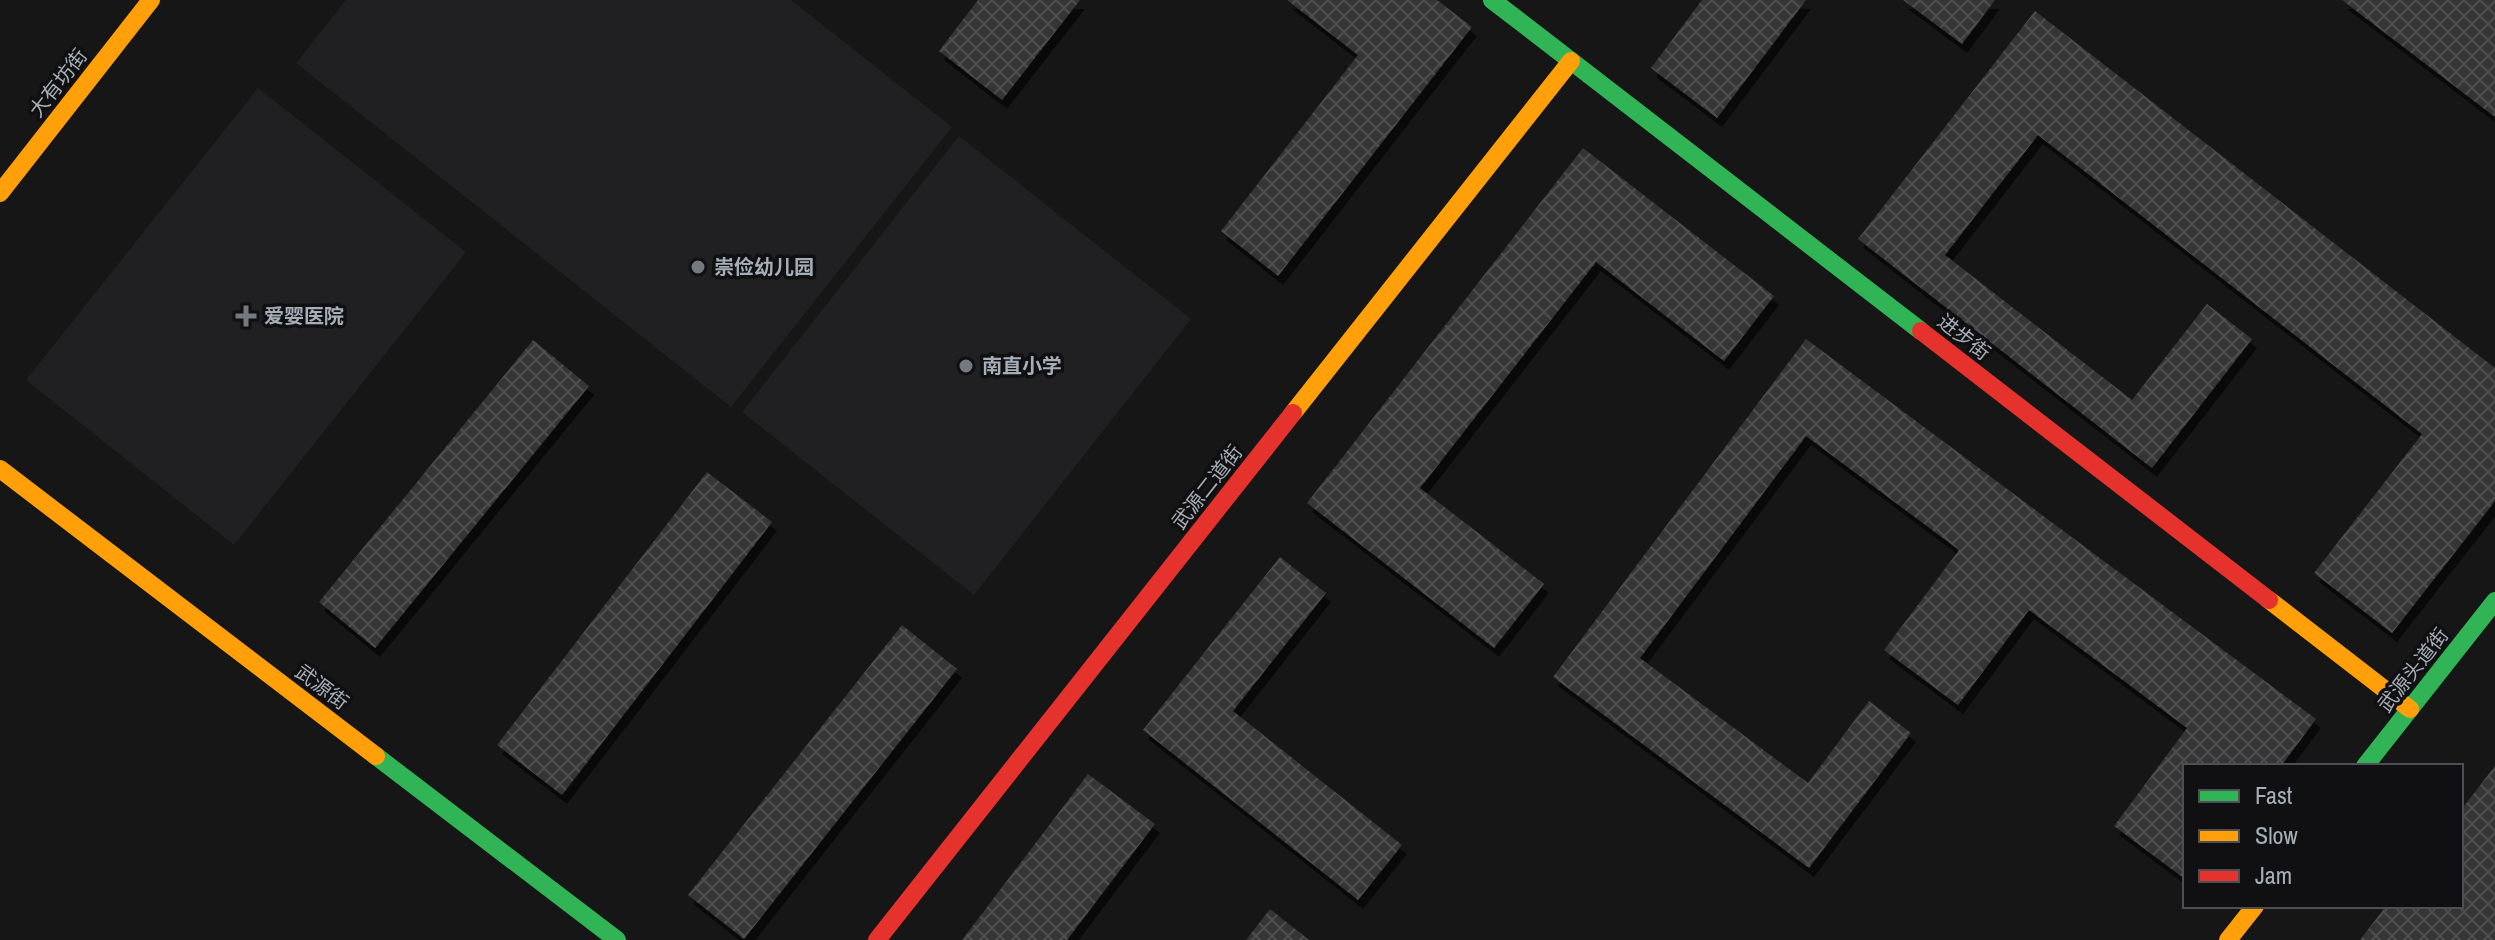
<svg xmlns="http://www.w3.org/2000/svg" width="2495" height="940" font-family="'Archivo Narrow','Noto Sans SC',sans-serif">
<defs>
<pattern id="building-cross-hatch" width="8" height="8" patternUnits="userSpaceOnUse" patternTransform="scale(2)"><rect width="8" height="8" fill="#343435"/><path d="M0 0l8 8M0 8l8-8" fill="none" stroke="#4e4f50"/></pattern>
<filter id="shadow"><feDropShadow dx="5" dy="9" stdDeviation="0" flood-color="#0009"/></filter>
</defs>
<rect width="100%" height="100%" fill="#161616"/>
<path fill="#202022" d="M346 0H791L952 127 731 407 296 63Z
M258 88 466 252 234 545 26 380Z
M959 136 1191 319 974 595 742 412Z"/>
<path fill="url(#building-cross-hatch)" filter="url(#shadow)" d="M978 0H1080L1002 100 939 51Z
M1287 0H1437L1472 27 1278 276 1221 231 1358 55Z
M1702 0H1806L1717 118 1651 68Z
M1903 0H1995L1962 44Z
M2342 0H2495V117Z
M2035 11 2495 368V501L2392 633 2314 573 2422 434 2038 135 1945 255 2132 400 2207 304 2252 339 2152 468 1858 239Z
M1583 148 1774 296 1724 361 1596 262 1420 488 1544 584 1494 648 1307 503Z
M1806 339 2316 719 2281 766H2185V879L2114 826 2187 728 2029 610 1958 705 1884 650 1959 550 1806 436 1640 658 1808 783 1869 701 1911 733 1809 868 1553 677Z
M533 340 589 386 375 648 319 602Z
M707 472 772 522 562 795 497 745Z
M1280 557 1326 593 1233 711 1402 845 1358 900 1143 730Z
M902 625 957 669 744 939 688 895Z
M2495 766V940H2360L2386 906H2461V810Z
M1088 774 1155 824 1067 940H962Z
M1270 909 1309 940H1246Z"/>
<g fill="none" stroke-linecap="round" stroke-linejoin="round">
<path stroke="#30b455" stroke-width="18" d="M1492 0 1921 331
M376 756 617 940
M2365 766 2495 601"/>
<path stroke="#ff9f0a" stroke-width="18" d="M0 193 151 0
M1293 413 1571 61
M0 469 376 756
M2269 600 2410 709
M2228 940 2255 906"/>
<path stroke="#e5322d" stroke-width="18" d="M1921 331 2269 600
M877 940 1293 413"/>
</g>
<g fill="#74797f" stroke="#101012" stroke-width="3">
<circle cx="698" cy="267" r="8"/>
<path d="M242 304h8v8h8v8h-8v8h-8v-8h-8v-8h8z"/>
<circle cx="966" cy="366" r="8"/>
</g>
<g text-anchor="middle" stroke-width="7" stroke-linejoin="round" paint-order="stroke">
<g font-size="20" fill="#a6aeb7" stroke="#101012">
<text transform="translate(58 83) rotate(-52)" y="7">大有坊街</text>
<text transform="translate(1964 337) rotate(38)" y="7">进步街</text>
<text transform="translate(1207 487) rotate(-52)" y="7">武源二道街</text>
<text transform="translate(2413 670) rotate(-52)" y="7">武源头道街</text>
<text transform="translate(322 687) rotate(37)" y="7">武源街</text>
</g>
<g font-size="20" font-weight="bold" fill="#a6aeb7" stroke="#101012" text-anchor="start">
<text x="714" y="274">崇俭幼儿园</text>
<text x="264" y="323">爱婴医院</text>
<text x="982" y="373">南直小学</text>
</g>
</g>
<rect x="2183" y="764" width="280" height="144" fill="#101012" stroke="#4c4f54" stroke-width="2"/>
<rect x="2199" y="790" width="40" height="12" fill="#30b455" stroke="#4c4f54" stroke-width="2"/>
<text x="2255" y="804" font-size="24" fill="#a6aeb7">Fast</text>
<rect x="2199" y="830" width="40" height="12" fill="#ff9f0a" stroke="#4c4f54" stroke-width="2"/>
<text x="2255" y="844" font-size="24" fill="#a6aeb7">Slow</text>
<rect x="2199" y="870" width="40" height="12" fill="#e5322d" stroke="#4c4f54" stroke-width="2"/>
<text x="2255" y="884" font-size="24" fill="#a6aeb7">Jam</text>
</svg>
